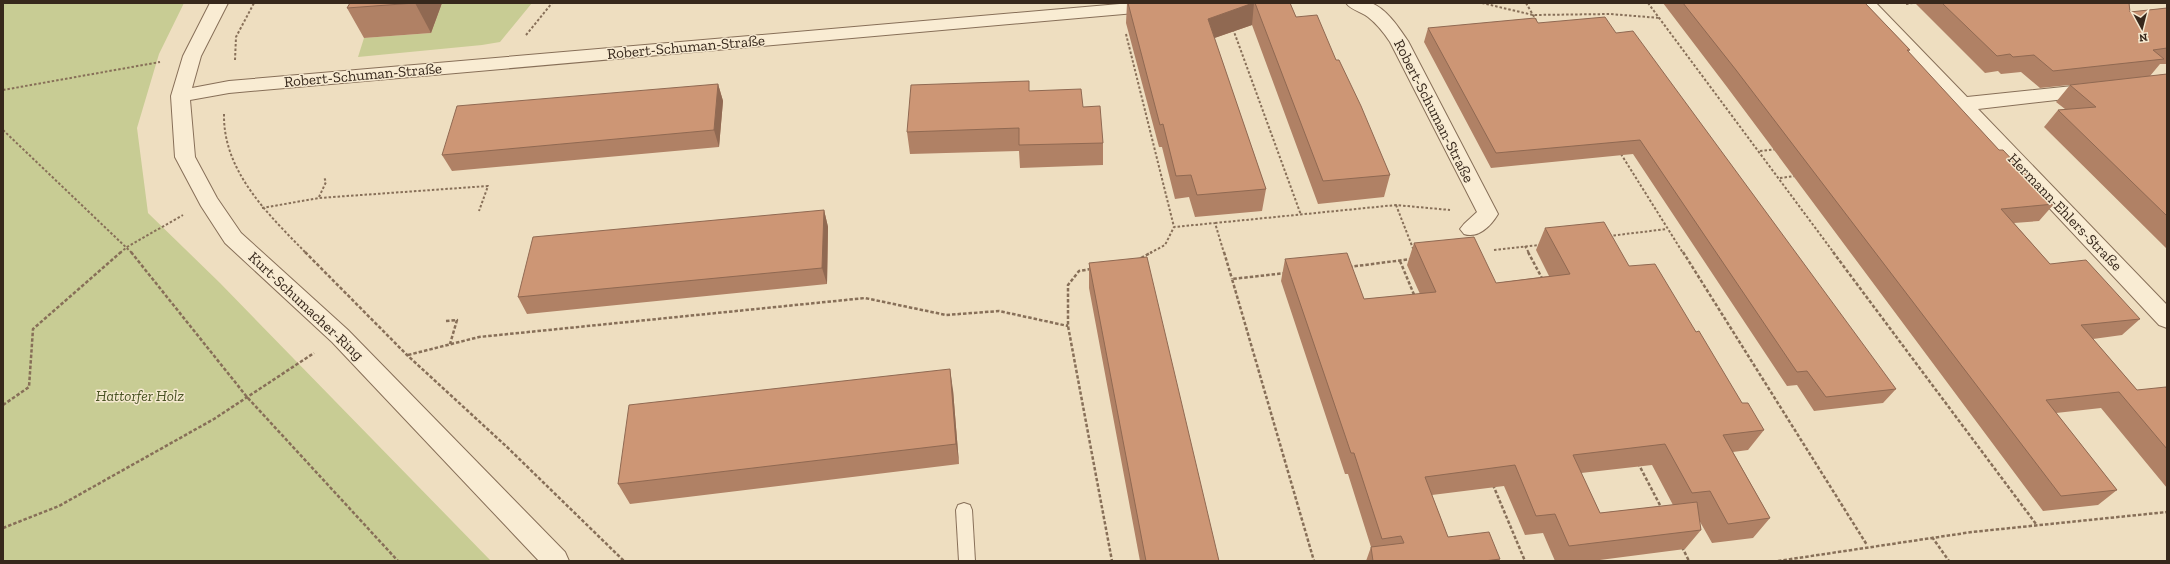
<svg xmlns="http://www.w3.org/2000/svg" width="2170" height="564" font-family="'Zilla Slab',serif">
<rect width="100%" height="100%" fill="#eedec0"/>
<path fill="#c8cc94" d="M3 3H184L159 54 137 128 148 213 220 283 491 561H3Z
M442 3H532L500 42 482 45 358 57 364 38 431 33Z"/>
<g fill="none" stroke-linecap="round" stroke-linejoin="round">
<defs>
<path id="service" d="M964 503 970 505 972 510 975 561H959L956 510 958 505Z"/>
<path id="minor" d="M210 3H228L201 56 192 88 229 81 1131 3H1201L1198 7 1192 8 229 93 190 100 195 157 217 198 241 233 348 330 565 552 569 561H539L332 342 225 243 201 206 175 157 171 96 183 56Z
M1346 3C1354 3 1364 1 1371 3 1387 9 1399 28 1408 41L1498 214C1491 226 1478 239 1464 234L1460 229 1464 224 1477 212 1390 42C1384 33 1377 24 1368 17 1362 12 1351 10 1346 3Z
M1857 3H1876L1967 97 2092 84 2099 86 2101 90 2099 94 2092 96 1978 109 2167 305V328L2159 325Z"/>
</defs>
<use href="#service" stroke="#876f58" stroke-width="2"/>
<use href="#minor" stroke="#876f58" stroke-width="2"/>
<path stroke="#876f58" stroke-width="2" stroke-dasharray="2.5 2" stroke-linecap="butt" d="M1482 3 1533 15 1610 14 1660 18
M1526 3 1536 20
M1648 3 1834 253
M1906 4 1913 3
M1233 29 1301 215
M1126 34 1174 227 1215 223 1224 253
M526 35 552 3
M235 60 236 37 254 3
M3 90 160 62
M224 114C223 172 269 215 306 253
M3 130 132 253
M1760 151 1777 149
M1621 154 1683 253
M1780 178 1795 176
M319 197 326 182 324 177
M1396 205 1414 251
M262 208 319 198 488 186 479 211
M1215 223 1396 205 1450 210
M1609 236 1667 229
M1525 246 1529 253
M1494 250 1540 245
M120 253 127 247 183 215
M1150 253 1165 245 1174 227"/>
<path stroke="#876f58" stroke-width="2.5" stroke-dasharray="3.5 2" stroke-linecap="butt" d="M131 252 247 397 398 561
M305 252 407 355 507 447 624 561
M1224 252 1232 279
M1528 252 1543 280
M1683 252 1867 545
M1833 252 2036 524
M1141 258 1152 252
M1400 261 1415 297
M1349 267 1411 259
M1091 269 1079 271 1068 285V326L1112 561
M1286 273 1232 279 1314 561
M446 321 457 320 450 344
M408 355 479 337 865 298 946 315 999 311 1068 326
M3 405 29 387 33 329 121 252
M1638 463 1662 509
M1493 485 1525 561
M3 528 59 506 214 419 314 353
M1932 537 1949 561
M1682 547 1689 561
M1778 561 1972 532 2167 512"/>
<use href="#service" fill="#f9ecd3" fill-rule="evenodd"/>
<use href="#minor" fill="#f9ecd3" fill-rule="evenodd"/>
</g>
<path fill="#b08165" fill-rule="evenodd" d="M350 3H442L431 33 364 38 347 8Z
M1127 3H1290L1296 17 1336 60 1390 175 1384 197 1318 204 1252 25 1214 38 1266 189 1262 211 1195 217 1189 197 1175 199 1162 147H1159L1126 23Z
M1663 3H1865L1910 50 1908 52 1999 150 2054 204 2039 221 2014 223 2050 264 2140 319 2122 335 2093 339 2137 390 2167 389V488L2101 408 2056 413 2117 490 2098 505 2043 511 1727 87Z
M1915 3H2129L2130 12 2167 8V64H2160L2150 76 2167 74V249L2044 127 2058 110 2065 109 2056 102 2070 85 2118 80 2040 88 2021 72 2001 74 1998 71 1985 73Z
M1538 23 1616 33 1896 389 1883 403 1814 411 1797 385 1787 386 1633 154 1491 168 1424 42 1428 28Z
M1029 81V91L1083 107 1103 143V165L1020 168 1019 151 910 154 907 132Z
M718 84 723 101 719 147 452 171 442 155Z
M824 210 828 227 827 284 527 314 518 297Z
M1545 228 1629 266 1696 332 1742 403 1764 430 1748 450 1733 452 1770 518 1753 538 1712 543 1699 520 1701 530 1685 549 1592 561H1555L1543 533 1525 535 1504 486 1432 495 1448 537 1500 559 1499 561H1366L1371 547 1348 474H1345L1281 281 1285 259 1364 299 1420 294 1407 265 1414 243 1496 283 1549 276 1536 250ZM1652 465 1673 505 1600 513 1581 473Z
M1089 263 1219 561H1140L1089 288Z
M953 390 959 464 630 504 618 484Z"/>
<path fill="#906952" d="M415 3H442L431 33Z
M1253 3H1254L1252 25 1206 41 1208 19Z
M718 84 723 101 719 147 714 130Z
M824 210 828 227 827 284 822 268Z
M950 369 953 390 959 464 956 444Z"/>
<path fill="#cd9675" stroke="#906952" d="M350 3H415L347 8Z
M1128 3H1253L1208 19 1266 189 1197 195 1191 175 1176 176 1163 124 1160 125Z
M1255 3H1290L1296 17 1317 15 1336 60H1339L1361 106 1390 175 1323 181Z
M1683 3H1865L1910 50H1907L1999 150H2003L2054 204 2001 209 2050 264 2086 260 2140 319 2081 325 2137 390 2166 387 2167 389V449L2119 392 2046 400 2117 490 2061 496 1736 70Z
M1942 3H2129L2130 12 2167 8V48L2153 50 2164 59 2053 71 2034 55 2013 57 2010 54 1997 56Z
M1605 17 1616 33 1633 31 1896 389 1826 397 1807 371 1797 372 1640 140 1496 153 1428 28 1535 18 1538 23Z
M2167 74V216L2058 110 2096 107 2070 85Z
M1029 81V91L1081 89 1083 107 1100 106 1103 143 1019 145V128L907 132 911 85Z
M718 84 714 130 442 155 457 106Z
M824 210 822 268 518 297 533 237Z
M1604 222 1629 266 1655 264 1696 332 1699 331 1742 403H1748L1764 430 1723 435 1770 518 1728 524 1710 491 1692 493 1665 444 1573 455 1600 513 1697 502 1701 530 1569 546 1555 514 1536 516 1515 465 1425 477 1448 537 1489 532 1500 559 1484 561H1373L1371 547 1404 543 1401 536 1382 539 1354 453H1351L1285 259 1347 253 1364 299 1436 292 1414 243 1474 237 1496 283 1570 274 1545 228Z
M1147 257 1219 561H1146L1089 263Z
M950 369 956 444 618 484 629 405Z"/>
<g text-anchor="middle" stroke-width="3" stroke-linejoin="round" paint-order="stroke">
<g font-size="15" fill="#37281c" stroke="#f6e9d0">
<text transform="translate(686 47) rotate(-5)" y="5">Robert-Schuman-Straße</text>
<text transform="translate(363 75) rotate(-5)" y="5">Robert-Schuman-Straße</text>
<text transform="translate(1434 111) rotate(63)" y="5">Robert-Schuman-Straße</text>
<text transform="translate(2065 212) rotate(46)" y="5">Hermann-Ehlers-Straße</text>
<text transform="translate(306 306) rotate(43)" y="5">Kurt-Schumacher-Ring</text>
</g>
<g font-size="15" font-style="italic" fill="#495323" stroke="#f6e9d0">
<text x="140" y="401">Hattorfer Holz</text>
</g>
</g>
<rect width="2170" height="564" fill="none" stroke="#37281c" stroke-width="8"/>
<g transform="translate(2142 28) rotate(173)" stroke="#f6e9d0" stroke-width="3" paint-order="stroke">
<path d="M0-3L7 15L0 10L-7 15Z" fill="#37281c"/>
<text y="-6" font-size="11" font-weight="bold" text-anchor="middle" fill="#37281c">N</text>
</g>
</svg>
